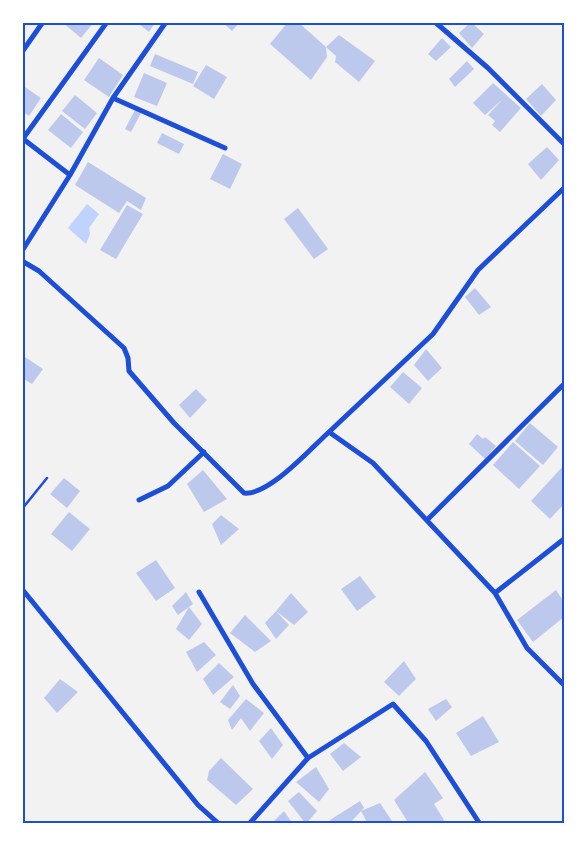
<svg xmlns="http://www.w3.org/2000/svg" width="587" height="846" font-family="Raleway,sans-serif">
<rect width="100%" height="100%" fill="#f2f2f2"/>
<path fill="#bfd3fe" d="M87 204 99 214 89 228 90 234 86 244 68 228Z"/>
<path fill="#bdc9ec" d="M62 22H94L81 38Z
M136 22H156L149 32Z
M222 22H240L232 31Z
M288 22H298L326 47 327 57 311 80 270 44Z
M471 22 484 34 472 48 459 33Z
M339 35 375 61 359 82 335 62 336 56 326 47Z
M442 38 451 47 436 61 428 54Z
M155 54 198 72 193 84 150 66Z
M99 58 123 75 109 97 84 80Z
M467 61 474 69 455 87 449 79Z
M206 65 227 77 214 99 193 86Z
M144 73 167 83 157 106 134 97Z
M493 83 521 108 500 132 492 125 495 121 488 115 503 99 485 115 473 103Z
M542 84 556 100 541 116 526 99Z
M22 85 41 98 29 116 22 111Z
M75 95 97 113 85 129 62 111Z
M135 110 141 113 131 132 125 129Z
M61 114 83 132 71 148 48 130Z
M162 133 184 144 179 154 157 143Z
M547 147 559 160 541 180 528 164Z
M223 154 242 164 230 189 210 179Z
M88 162 146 198 141 210 127 201 119 213 75 185Z
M127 205 143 214 116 259 100 250Z
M298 208 328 249 314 259 284 219Z
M475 288 491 307 479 315 465 297Z
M426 349 442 368 428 381 414 365Z
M22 355 43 369 32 384 22 378Z
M403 372 422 388 409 404 390 387Z
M196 389 207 400 190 418 179 405Z
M530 423 558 447 543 465 515 441Z
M477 434 483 439 485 437 496 446 485 459 469 444Z
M513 442 540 466 519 489 493 465Z
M564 465V494L563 497 564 504 550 519 531 501Z
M203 470 227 499 204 512 187 484Z
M64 478 80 491 67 508 50 494Z
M69 512 90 529 72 551 51 534Z
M221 515 239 529 221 545 212 524Z
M156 560 175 588 156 601 136 573Z
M360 576 376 597 357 611 341 589Z
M556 590 564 602V617L533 642 517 620Z
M186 592 193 604 189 607 202 624 189 640 176 629 189 607 178 615 172 606Z
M291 593 308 612 294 625 276 611Z
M276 611 289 625 276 639 265 623Z
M245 615 271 641 255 652 230 633Z
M204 642 216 655 197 672 186 652Z
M404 661 416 679 399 696 384 682Z
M219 663 234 677 213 695 203 679Z
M60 679 78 692 57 713 44 698Z
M233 685 240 696 230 709 220 702Z
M246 699 264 713 250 731 241 718 232 730 228 720Z
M446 699 452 707 436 721 428 709Z
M483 716 499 742 471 756 456 733Z
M271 728 283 745 272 759 259 741Z
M344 743 361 757 343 771 330 754Z
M221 758 253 789 236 805 207 780 209 771Z
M316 767 329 789 319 802 296 782Z
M425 772 443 798 434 804 444 820 440 824H409L394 800Z
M299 792 317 811 306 824 288 801Z
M360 801 364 808 349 824H332L330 820Z
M380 803 394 824H368L361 811Z
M284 811 293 824H274L273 822Z"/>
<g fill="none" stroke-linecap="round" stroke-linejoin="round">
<path stroke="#1d4ed8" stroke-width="2.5" d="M22 509 47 478"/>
<path stroke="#1d4ed8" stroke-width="5" d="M435 22 488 68 564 144
M22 52 43 22
M113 98 225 148
M22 138 70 175
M22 140 107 22
M564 188 478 270 433 334 329 432 373 463 495 593 527 648 564 685
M22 251 70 175 113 98 166 22
M22 261 39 271 124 348 128 358 129 371 174 423 244 493C269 496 311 448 329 432
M139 500 168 486 204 452
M427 520 564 384
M22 589 198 805 219 824
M199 592 253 684 308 758
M495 593 564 539
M249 824 308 758 393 704 426 741 480 824"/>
</g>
<rect width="587" height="846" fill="none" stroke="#ffffff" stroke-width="48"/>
<rect x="24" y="24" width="539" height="798" fill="none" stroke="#1d4ed8" stroke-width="2"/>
</svg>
